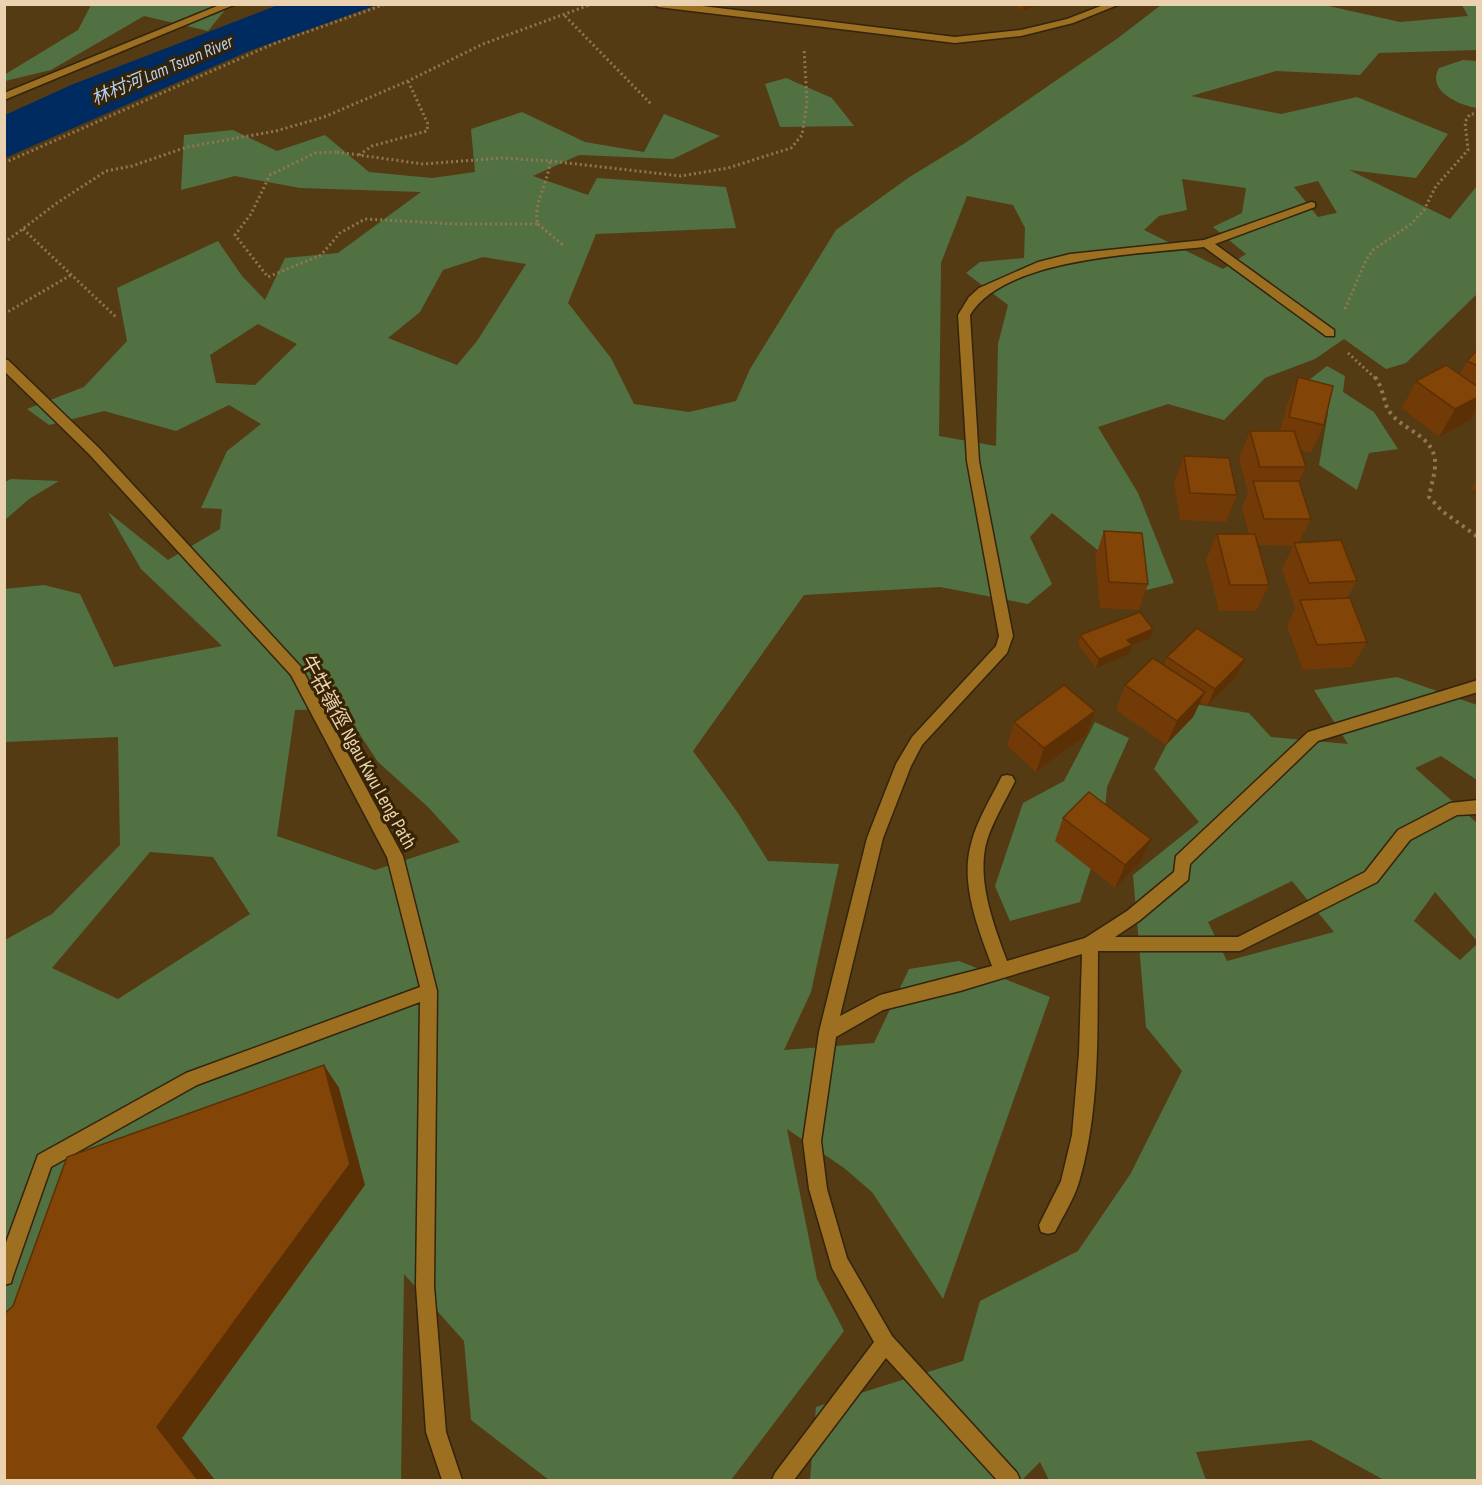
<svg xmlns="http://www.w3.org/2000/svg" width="1482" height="1485" font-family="'Sofia Sans Condensed','Noto Sans TC',sans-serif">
<rect width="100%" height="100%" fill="#543b14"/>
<path fill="#517142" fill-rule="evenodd" d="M91 5H229L208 31 144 16 51 70 5 81 4 75 78 30Z
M1161 5H1324L1400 22 1468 16 1462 5H1477V50L1379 53 1360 75 1276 71 1191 96 1281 114 1357 97 1448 134 1416 178 1349 170 1450 219 1477 186V294L1406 363 1386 369 1344 339 1315 359 1265 378 1224 420 1168 404 1098 427 1138 493 1174 583 1147 590 1052 513 1030 537 1052 584 1028 604 940 587 804 595 693 751 738 813 768 861 839 864 811 992 784 1050 874 1043 909 969 959 961 1050 997 943 1299 872 1192 844 1168 787 1129 817 1279 844 1331 731 1480H549L471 1420 464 1341 404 1274 401 1480H5V940L52 914 120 845 118 737 5 742 4 589 44 585 80 594 114 667 222 646 141 569 108 512 168 560 220 529 222 509 201 508 227 451 261 424 229 405 176 431 104 411 49 425 27 409 84 387 127 341 117 288 218 241 242 276 265 300 285 258 338 253 421 192 300 188 235 176 181 190 184 135 233 130 277 151 325 135 369 172 432 178 475 172 471 129 522 112 585 142 644 152 664 114 720 136 673 159 579 155 533 176 588 195 597 178 726 187 736 228 596 234 568 303 611 358 634 404 689 412 736 401 750 369 836 230 908 178 965 143 1118 38ZM1182 179 1246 188 1242 213 1213 227 1246 254 1223 269 1144 230 1159 216 1187 210ZM1318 181 1337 213H1336L1318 217 1294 187ZM967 196 1013 205 1025 228 1024 258 980 262 966 273 1008 305 998 344 996 446 939 436 941 263ZM483 257 526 264 477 341 457 365 388 338 420 312 443 270ZM258 324 297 344 255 385 216 383 210 355ZM343 709 378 762 428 807 460 842 375 870 277 836 295 710ZM150 852 213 857 250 914 118 999 52 968Z
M1463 60 1477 61V108C1459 105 1426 91 1439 68Z
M786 78 832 98 854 126 780 127 765 84Z
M1327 366 1345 376 1343 392 1374 412 1398 449 1369 453 1357 490 1319 465 1328 413 1309 380Z
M11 479 59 481 29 499 5 520V482Z
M1397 677 1477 705V780L1441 756 1415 768 1477 823V941L1435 892 1414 921 1460 960 1477 944V1480H1384L1311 1440 1196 1452 1206 1480H1049L1040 1462 1022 1480H810L816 1407 963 1361 980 1301 1078 1251 1131 1173 1182 1071 1146 1027 1133 875 1199 822 1154 769 1188 703 1249 713 1271 737 1348 744 1314 690ZM1292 881 1334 932 1227 961 1208 922Z
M1095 722 1129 738 1107 787 1103 831 1080 902 1010 921 995 886 1023 803 1064 781Z"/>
<path fill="#002b60" d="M278 5H377L249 51 5 158V115L71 85Z"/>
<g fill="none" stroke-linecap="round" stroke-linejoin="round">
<defs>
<path id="minor" d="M222 4H236L4 100V93Z
M654 4H686L955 37 1021 30 1067 19 1106 4H1120L1073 23 1021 36 955 43 658 7Z
M1311 202 1315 203V207L1215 244 1334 330V336H1326L1204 247C1142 254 1005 257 970 315L979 461 1013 636 1007 653 922 745 911 766 883 838 840 1016 880 995 992 966C978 929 960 883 971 844 977 820 991 798 1002 776L1007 775 1012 776 1015 781C1005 802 992 822 986 844 977 882 994 926 1007 961L1085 938 1127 911 1174 872 1176 856 1308 732 1478 680V692L1318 741 1190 864 1188 880 1139 921 1115 937H1238L1365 872 1398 830 1450 803 1478 800V814L1457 815 1410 840 1377 882 1240 951H1098C1097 1027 1101 1108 1079 1182 1074 1199 1063 1216 1055 1232L1048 1234 1041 1232 1039 1225 1061 1181 1072 1135 1079 1054 1082 954 960 991 883 1010 836 1037 821 1141 827 1189 847 1258 892 1336 1017 1473 1020 1480H997L886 1358 794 1480H772L775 1473 874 1342 832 1268 809 1189 803 1141 819 1032 867 838 896 764 912 737 996 646 999 636 967 461 958 315 969 297 979 288 1038 262 1070 254 1204 240Z
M4 359 8 360 99 448 301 667 403 856 437 991 434 1286 446 1432 462 1480H442L426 1432 416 1286 420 1002 197 1085 51 1167 13 1276 11 1283 4 1285V1248L38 1155 186 1073 420 987 387 857 291 675 89 454 4 371Z"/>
</defs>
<use href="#minor" stroke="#33240d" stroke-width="3"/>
<path stroke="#907752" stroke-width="3" stroke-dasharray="2 3" stroke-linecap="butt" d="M4 6 8 4
M565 16 652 105
M337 152 423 164 502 158 550 161C549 182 532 204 538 224H456L365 219 340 233 321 255 268 277 235 235 251 214 270 175 315 153Z
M359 155 372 146 427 131 428 124 408 81
M550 161 681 176 728 168 791 148 802 135 807 103 804 48
M4 163 273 44 386 4
M538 224 564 246
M23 229 116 317
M4 243 57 203 106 171 132 166 187 147 276 131 324 117 408 81 483 44 592 4
M1345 309 1366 260 1373 250 1411 224 1424 210 1436 186 1468 150 1465 122 1470 114H1478
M4 314 71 275
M1348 353 1376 379"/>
<path stroke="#907752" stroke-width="4" stroke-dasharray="3 4.5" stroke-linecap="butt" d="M1375 377C1384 389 1383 402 1389 411 1401 430 1432 434 1435 460 1436 471 1431 486 1429 497L1442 511 1478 537"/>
<use href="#minor" fill="#9d6f21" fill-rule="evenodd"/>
</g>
<path fill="#713a06" d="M1014 4H1040L1023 11Z
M1478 349V406L1470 420 1439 437 1402 408 1416 381 1460 374 1467 361Z
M1298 377 1324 425 1311 453 1300 450 1306 467 1299 481 1311 519 1299 542 1357 581 1347 598 1367 642 1352 667 1303 670 1287 626 1295 609 1282 569 1293 546 1258 545 1269 585 1256 611H1219L1206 560 1217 534H1249L1242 507 1248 493 1239 458 1250 431H1280L1287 405Z
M1184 456 1237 495 1226 522 1180 520 1174 483Z
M1478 477V492L1471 488Z
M1104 531 1148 584 1139 610 1100 608 1095 558Z
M1080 635 1150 638 1132 645 1129 654 1096 668 1078 644Z
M1167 657 1245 659 1237 676 1207 706 1200 702 1193 717 1166 745 1116 710 1125 685 1164 665Z
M1095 711 1086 735 1036 772 1007 746 1014 722Z
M1063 818 1151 839 1141 861 1115 888 1055 841Z"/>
<path fill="#5c3005" d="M1024 4H1040L1023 11Z
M1478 397V406L1470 420 1439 437 1455 409Z
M1153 629 1150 638 1124 649 1127 640Z
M1132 645 1129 654 1096 668 1099 659Z
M1245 659 1237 676 1207 706 1215 689Z
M1205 692 1193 717 1166 745 1177 721Z
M1095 711 1086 735 1036 772 1044 748Z
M1151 839 1141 861 1115 888 1125 865Z
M324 1065 339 1088 365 1185 182 1438 215 1480H198L157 1427Z"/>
<path fill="#834407" stroke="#5c3005" stroke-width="1.5" d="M1478 349V366L1467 361Z
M1446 365 1478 387V397L1455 409 1416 381Z
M1298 377 1333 386 1324 425 1289 417Z
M1250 431H1294L1306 467H1260Z
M1184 456 1229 458 1237 495 1190 493Z
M1253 481H1299L1311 519H1264Z
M1104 531 1142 533 1148 584 1109 582Z
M1217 534H1255L1269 585H1230Z
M1341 540 1357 581 1309 583 1294 543Z
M1350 598 1367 642 1317 645 1300 600Z
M1140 612 1153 629 1127 640 1132 645 1099 659 1080 635Z
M1197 628 1245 659 1215 689 1167 657Z
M1153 658 1205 692 1177 721 1125 685Z
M1064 685 1095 711 1044 748 1014 722Z
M1089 792 1151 839 1125 865 1063 818Z
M324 1065 350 1164 157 1427 198 1480H4V1314L13 1306 67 1157Z"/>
<g text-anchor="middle" stroke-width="6" stroke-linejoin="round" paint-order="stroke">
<g font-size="18" font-style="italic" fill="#b4d2fa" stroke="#362303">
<text transform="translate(162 70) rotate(-23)" y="6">林村河 Lam Tsuen River</text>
</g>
<g font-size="20" fill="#ead1af" stroke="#362303">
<text transform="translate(359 752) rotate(61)" y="7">牛牯嶺徑 Ngau Kwu Leng Path</text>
</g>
</g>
<rect width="1482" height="1485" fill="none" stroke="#ead1af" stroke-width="12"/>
</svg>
